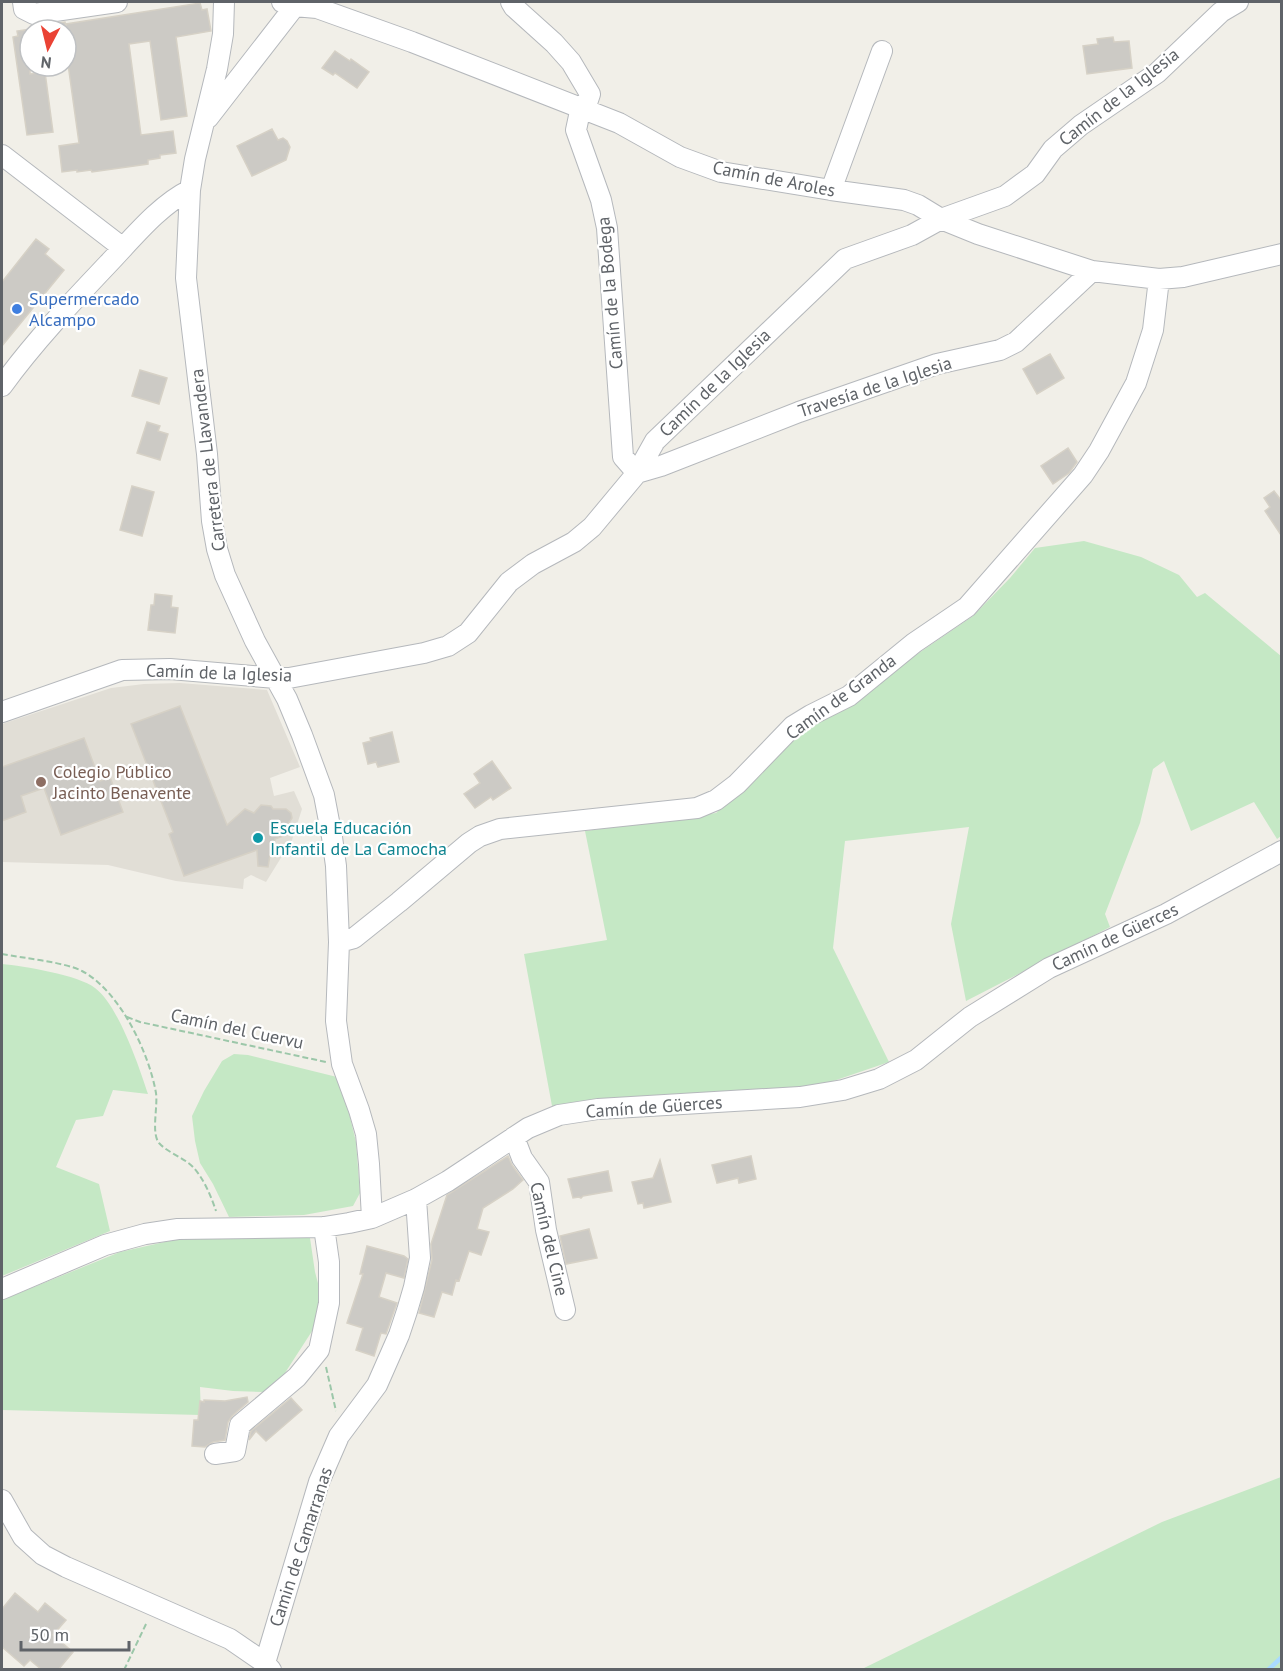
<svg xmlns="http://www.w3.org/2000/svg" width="1283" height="1671" font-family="'PT Sans',sans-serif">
<rect width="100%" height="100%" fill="#f1efe8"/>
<path fill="#e1ded6" d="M180 683 267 690 300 767 270 778 274 796 294 791 302 809 292 840 266 882 251 875 244 879 243 889 176 881 108 865 2 862V724L111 688 144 684Z"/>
<path fill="#c5e8c5" d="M1084 541 1141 557 1179 575 1197 597 1205 593 1281 656V836L1277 839 1254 802 1191 831 1164 761 1153 769 1140 823 1105 914 1110 927 966 1001 951 924 969 827 845 841 833 948 889 1062 810 1089 630 1097 552 1106 524 954 607 940 585 831 716 813 799 732 855 700 910 659 973 616 1010 578 1035 548Z
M2 964C23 966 79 975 95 988 118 1005 139 1066 148 1094L113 1090 103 1116 76 1120 56 1167 99 1184 110 1231 2 1276Z
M234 1054 248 1055 337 1077 349 1113 356 1142 360 1193 353 1206 304 1215 229 1217 213 1184 200 1163 195 1141 192 1116 204 1091 222 1061Z
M263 1237 310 1238 315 1272 323 1302 316 1325 283 1376 263 1392 233 1391 200 1387 201 1415 2 1410V1300L120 1252 178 1239Z
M1281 1477V1669H862L1162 1522Z"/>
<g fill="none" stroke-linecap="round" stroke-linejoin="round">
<path stroke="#aadaff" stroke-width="4.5" d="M1268 1670 1282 1657"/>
</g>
<path fill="#cccac5" stroke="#d6d1c6" stroke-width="1.5" d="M200 3 202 10 207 9 211 31 176 37 187 116 161 120 150 41 129 44 141 135 173 131 176 153 160 155V158L148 160V164L92 172 91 170 77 172V170L62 172 59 146 79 143 66 50V30H43L42 25 65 22 66 28V24Z
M30 29V74L45 72 53 132 27 135 13 37 18 36 17 31Z
M1113 37 1114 42 1129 41 1132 68 1087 74 1083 46 1098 44 1097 39Z
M335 51 350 61 351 59 369 72 357 88 335 73 333 75 322 68Z
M272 129 278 140 283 138 287 141 290 147 286 160 252 176 237 146Z
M36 239 49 249 45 254 64 270 2 346V282Z
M1050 354 1064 378 1037 394 1023 369Z
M140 370 167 378 159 404 132 396Z
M147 422 160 426 158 431 168 434 160 460 137 453Z
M1068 448 1077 462 1069 473 1053 484 1041 466Z
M132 486 154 492 142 536 120 530Z
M1274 491 1281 500V535L1265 511 1270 507 1264 498Z
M155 594 172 596 171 607 178 608 175 633 148 630 151 605H154Z
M180 706 227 825 245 809 254 813 261 805 271 806 273 809H286L291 813 292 818 288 824V830L285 832 286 835 275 839 274 849 270 855 268 867 258 866 257 850 184 876 169 834 173 832 131 724Z
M392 732 399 762 378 767 376 762 368 764 363 743 371 741 370 738Z
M84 738 100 781 110 777 123 812 61 835 44 788 21 796 26 812 2 821V767Z
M492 761 511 788 493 800 491 797 475 808 464 794 480 783 474 774Z
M508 1156 512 1165 523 1180 513 1189 483 1208 477 1229 489 1232 481 1255 469 1251 459 1281 456 1280 452 1295 442 1292 434 1317 419 1313 432 1260 431 1244 447 1195Z
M751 1156 756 1179 739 1183 738 1178 717 1183 712 1165Z
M660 1160 671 1202 644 1208 643 1203 638 1204 632 1182 653 1178Z
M608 1171 612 1191 583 1196 581 1198 579 1197 573 1198 568 1179Z
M589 1229 597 1258 566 1264 560 1236Z
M367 1246 404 1256 408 1259 404 1278 386 1273 379 1297 397 1303 386 1334 381 1333 374 1356 356 1350 363 1328 347 1323 363 1274H360Z
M247 1397 248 1402 232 1416 228 1422 225 1440 213 1442 205 1447 192 1446 194 1420H198L200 1401 204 1402V1400L225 1401Z
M291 1398 302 1410 266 1441 256 1431 249 1440 251 1431Z
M15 1593 38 1612 45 1603 66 1620 53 1635 73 1652 58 1670H42L30 1660 24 1666 2 1647V1609Z"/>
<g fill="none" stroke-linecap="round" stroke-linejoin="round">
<defs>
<path id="minor" d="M23 2 24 9 34 14 117 2
M224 2 223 34 217 69 195 159 190 190 186 278 207 454 212 521 217 549 225 575 255 641 287 699 302 735 324 795 332 837 336 866 339 942 336 1021 342 1064 359 1110 366 1134 369 1164 372 1218
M282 2 294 6 317 8 412 42 619 123 680 157 721 172 831 190 904 200 918 205 941 219 978 234 1092 271 1159 279 1183 277 1282 254
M511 2 514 7 554 43 571 62 590 94 585 109 579 116 576 130 601 200 607 228 623 457 637 473
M208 118 298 2
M2 155 123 248
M831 190 882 51
M2 386C34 342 71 303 108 264 132 239 159 205 190 190
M637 473 661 466 799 412 937 364 1000 350 1016 342 1092 271
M2 712 122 670 170 669 276 678H289L424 653 448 646 468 633 509 582 533 564 574 542 592 527 637 473 655 441 845 259 912 235 941 219 1005 196 1035 174 1053 149 1081 125 1157 73 1221 12 1238 2
M339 942 354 938 399 902 469 843 480 836 500 829 697 808 716 800 737 784 793 726 811 715 849 696 914 643 967 607 1083 475 1099 451 1136 383 1153 330 1159 279
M514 1137 522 1158 539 1182 546 1230 565 1310
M2 1289 105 1245 145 1234 178 1229 324 1227 349 1223 372 1218 416 1199 448 1181 528 1128 559 1115 598 1109 800 1097 843 1090 879 1079 916 1060 970 1017 1049 968 1166 914 1282 851
M215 1454 235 1451 240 1425 297 1377 319 1350 329 1303V1262L324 1227
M2 1500 23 1537 43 1555 66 1567 230 1639 265 1663 271 1670
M265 1663 319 1482 339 1436 377 1385 399 1335 407 1311 414 1287 420 1258 416 1199"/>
</defs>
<use href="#minor" stroke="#b5b8bc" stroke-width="22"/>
<path stroke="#9cc7a9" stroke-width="2" stroke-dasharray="6 3" stroke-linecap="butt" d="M2 954C22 958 65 962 82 971 120 991 149 1053 156 1093 158 1107 151 1133 159 1143 168 1153 183 1157 193 1167 204 1179 211 1196 216 1211
M127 1017 140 1022 326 1062
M326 1367 336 1411
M124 1670 147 1622
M1281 1670 1282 1669"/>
<use href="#minor" stroke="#fff" stroke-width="20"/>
</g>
<circle fill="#3f7fe0" stroke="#fff" stroke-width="2" cx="17" cy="309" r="6"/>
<circle fill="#8d6e63" stroke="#fff" stroke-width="2" cx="41" cy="782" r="6"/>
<circle fill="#0f9aa8" stroke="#fff" stroke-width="2" cx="258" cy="838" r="6"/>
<g text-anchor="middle" stroke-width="4.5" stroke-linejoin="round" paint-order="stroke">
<g font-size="18" fill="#5f6368" stroke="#fff">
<text transform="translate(1119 97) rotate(-38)" y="6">Camín de la Iglesia</text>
<text transform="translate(774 179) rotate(11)" y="6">Camín de Aroles</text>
<text transform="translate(610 293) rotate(-95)" y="6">Camín de la Bodega</text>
<text transform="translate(715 383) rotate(-44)" y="6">Camín de la Iglesia</text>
<text transform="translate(875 387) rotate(-18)" y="6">Travesía de la Iglesia</text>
<text transform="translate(208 460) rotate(-97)" y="6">Carretera de Llavandera</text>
<text transform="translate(219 673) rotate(2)" y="6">Camín de la Iglesia</text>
<text transform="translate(841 697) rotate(-36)" y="6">Camín de Granda</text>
<text transform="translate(1115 937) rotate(-25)" y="6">Camín de Güerces</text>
<text transform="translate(237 1029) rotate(12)" y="6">Camín del Cuervu</text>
<text transform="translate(654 1107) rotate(-4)" y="6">Camín de Güerces</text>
<text transform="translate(549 1239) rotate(77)" y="6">Camín del Cine</text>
<text transform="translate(301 1547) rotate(-72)" y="6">Camin de Camarranas</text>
</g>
<g font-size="18" fill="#366cbe" stroke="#fff" text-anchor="start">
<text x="29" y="305">Supermercado<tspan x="29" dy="21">Alcampo</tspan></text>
</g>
<g font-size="18" fill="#785e54" stroke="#fff" text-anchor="start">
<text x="53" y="778">Colegio Público<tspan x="53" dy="21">Jacinto Benavente</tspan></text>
</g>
<g font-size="18" fill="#0d838f" stroke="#fff" text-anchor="start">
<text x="270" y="834">Escuela Educación<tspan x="270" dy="21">Infantil de La Camocha</tspan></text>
</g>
</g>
<rect width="1283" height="1671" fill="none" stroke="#5f6368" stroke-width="6"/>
<g transform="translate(48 48) rotate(187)"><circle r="28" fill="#ffffff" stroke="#bfc1c3" stroke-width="1.5"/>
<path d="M0-4.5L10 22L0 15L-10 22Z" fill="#ea4335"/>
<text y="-9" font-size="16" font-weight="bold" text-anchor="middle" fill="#5f6368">N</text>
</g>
<path d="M21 1641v9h108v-9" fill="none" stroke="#5f6368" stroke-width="3"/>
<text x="30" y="1641" font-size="18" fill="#5f6368" stroke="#ffffff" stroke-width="4.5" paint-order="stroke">50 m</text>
</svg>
